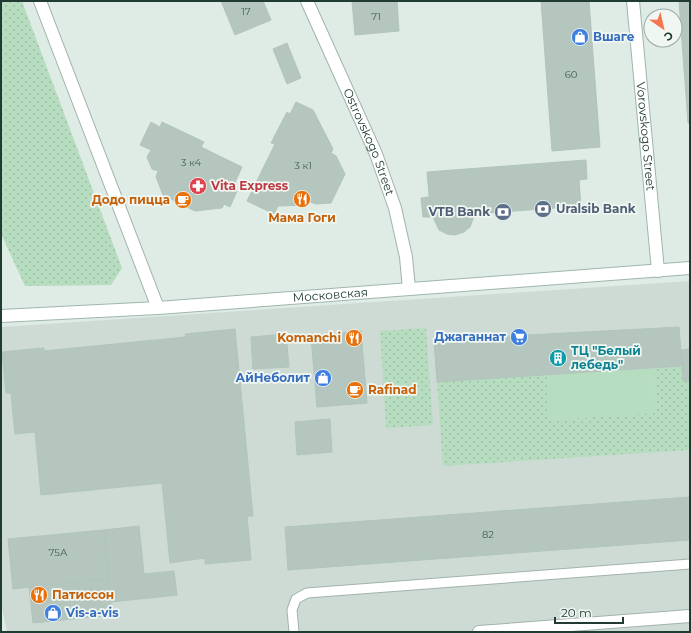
<svg xmlns="http://www.w3.org/2000/svg" width="691" height="633" font-family="Montserrat,sans-serif">
<defs>
<pattern id="grass-dots" width="8" height="8" patternUnits="userSpaceOnUse"><rect width="8" height="8" fill="#b7ddc0"/><path d="M2 2h.1M6 6h.1" fill="none" stroke="#9dbfa5" stroke-width="1.8" stroke-linecap="round"/></pattern>
</defs>
<rect width="100%" height="100%" fill="#dfebe5"/>
<path fill="#cddbd4" d="M690 281V632H7L1 603V327Z"/>
<path fill="url(#grass-dots)" d="M1 1H22L122 268 111 285 25 286 1 234Z
M426 328 433 425 386 428 380 331Z
M682 366 683 381H690V450L443 466 437 382 547 375 550 420 657 412 654 368Z"/>
<path fill="#b7ddc0" d="M654 368 657 413 549 420 547 375Z"/>
<path fill="#b4c6be" stroke="#b1c5bc" d="M221 1H263L271 20 235 35Z
M352 1H397L399 31 355 35Z
M541 1H589L600 147 552 151Z
M679 1H690V123H688Z
M287 43 301 78 287 84 273 49Z
M296 102 313 110 333 149 331 153 336 156 345 174 331 203 316 204 308 201 306 205 278 206 274 214 247 201 275 144 271 143 287 112 290 114Z
M151 122 160 127 162 122 204 142 201 147 242 167 232 189 237 191 230 207 224 204 222 208 195 211 163 195 156 177 158 171 152 169 147 157 151 150 140 145Z
M586 160 587 179 579 180 581 206 475 214 470 227 464 232 455 235 447 234 439 230 433 217H431L427 172Z
M429 197 431 217H423L421 198Z
M679 327 682 366 437 382 434 340Z
M235 329 253 516H247L251 560 205 564V558L170 563 162 483 41 495 35 432 15 434 11 393H6L2 352 44 348V351L186 337 185 334Z
M361 331 367 403 317 407 311 336Z
M286 334 289 367 253 369 251 337Z
M690 349V381H683L681 350Z
M330 419 332 452 297 455 295 422Z
M690 497V540L288 570 285 527Z
M139 526 144 574 174 571 177 595 111 602 104 530Z
M104 530 108 579 13 589 8 539Z
M108 579 112 615 33 623 29 587Z"/>
<g fill="none" stroke-linecap="round" stroke-linejoin="round">
<defs>
<path id="lane" d="M294 632 292 610 296 599 307 593 690 564"/>
<g id="street">
<path d="M40 1 158 308"/>
<path id="s1" d="M307 1 376 154 395 208 406 257 409 289"/>
<path d="M479 632 690 616"/>
</g>
<g id="secondary">
<path id="s2" d="M633 1 658 271"/>
<path id="s3" d="M1 316 158 308 690 268"/>
</g>
</defs>
<use href="#lane" stroke="#a2b3ac" stroke-width="11"/>
<use href="#street" stroke="#a2b3ac" stroke-width="14"/>
<use href="#secondary" stroke="#9eb7ad" stroke-width="14"/>
<use href="#lane" stroke="#fff" stroke-width="9"/>
<use href="#street" stroke="#fff" stroke-width="12"/>
<use href="#secondary" stroke="#fff" stroke-width="12"/>
</g>
<defs>
<symbol id="shop-disc" viewBox="-11 -11 22 22"><circle r="9.5" fill="#3f7fe0" stroke="#f0f7f3"/><path d="M-5-2.5h2.3a2.7 3.5 0 0 1 5.4 0H5L5.5 6h-11ZM-1.5-2.5h3a1.5 2.3 0 0 0-3 0Z" fill="#fff"/></symbol>
<symbol id="pharmacy-disc" viewBox="-11 -11 22 22"><circle r="9.5" fill="#e0444e" stroke="#f0f7f3"/><path d="M-2-6h4v4h4v4h-4v4h-4v-4h-4v-4h4Z" fill="#fff"/></symbol>
<symbol id="restaurant-disc" viewBox="-11 -11 22 22"><circle r="9.5" fill="#e8710a" stroke="#f0f7f3"/><path d="M-5-6h1v4h1v-4h1v4h1v-4h1v5L-1.5 .5V6h-2V.5L-5-1ZM5-6V6H3V1.5H1.5Q1.5-4 5-6Z" fill="#fff"/></symbol>
<symbol id="cafe-disc" viewBox="-11 -11 22 22"><circle r="9.5" fill="#e8710a" stroke="#f0f7f3"/><path d="M-5.5-4.5H6V0H3Q3 3.5 0 3.5H-2.5Q-5.5 3.5-5.5 0ZM3-3.2v2h1.7v-2ZM-6 4.5H4V6H-6Z" fill="#fff"/></symbol>
<symbol id="bank-disc" viewBox="-11 -11 22 22"><circle r="9.5" fill="#5c6f8a" stroke="#f0f7f3"/><path d="M-6-4H6V4H-6ZM0-2.3a2.3 2.3 0 1 0 0 4.6a2.3 2.3 0 1 0 0-4.6Z" fill="#fff"/></symbol>
<symbol id="supermarket-disc" viewBox="-11 -11 22 22"><circle r="9.5" fill="#3f7fe0" stroke="#f0f7f3"/><path d="M-6-5.5h2.5l.6 2H6L4.5 2H-2.5L-4.4-4H-6ZM-1.5 3.2a1.3 1.3 0 1 0 .1 0ZM3 3.2a1.3 1.3 0 1 0 .1 0Z" fill="#fff"/></symbol>
<symbol id="building-disc" viewBox="-11 -11 22 22"><circle r="9.5" fill="#0f9aa8" stroke="#f0f7f3"/><path d="M-4-6H4V6H1V3H-1V6H-4ZM-2.5-4.3h1.7v1.8h-1.7ZM.8-4.3h1.7v1.8H.8ZM-2.5-1h1.7V.8h-1.7ZM.8-1h1.7V.8H.8Z" fill="#fff"/></symbol>
</defs>
<g fill-rule="evenodd">
<use href="#shop-disc" x="570" y="27" width="20" height="20"/>
<use href="#pharmacy-disc" x="188" y="176" width="20" height="20"/>
<use href="#restaurant-disc" x="292" y="189" width="20" height="20"/>
<use href="#cafe-disc" x="173" y="190" width="20" height="20"/>
<use href="#bank-disc" x="533" y="199" width="20" height="20"/>
<use href="#bank-disc" x="493" y="202" width="20" height="20"/>
<use href="#supermarket-disc" x="509" y="327" width="20" height="20"/>
<use href="#restaurant-disc" x="344" y="328" width="20" height="20"/>
<use href="#building-disc" x="548" y="348" width="20" height="20"/>
<use href="#shop-disc" x="313" y="368" width="20" height="20"/>
<use href="#cafe-disc" x="345" y="380" width="20" height="20"/>
<use href="#restaurant-disc" x="29" y="585" width="20" height="20"/>
<use href="#shop-disc" x="43" y="603" width="20" height="20"/>
</g>
<g text-anchor="middle" stroke-width="3.5" stroke-linejoin="round" paint-order="stroke">
<g font-size="10" fill="#455e56">
<text x="246" y="15">17</text>
<text x="376" y="20">71</text>
<text x="571" y="78">60</text>
<text x="191" y="166">3 к4</text>
<text x="303" y="169">3 к1</text>
<text x="488" y="538">82</text>
<text x="58" y="556">75А</text>
</g>
<g font-size="12" font-weight="bold" fill="#366cbe" stroke="#f0f7f3" text-anchor="start">
<text x="593" y="41">Вшаге</text>
<text x="506" y="341" text-anchor="end">Джаганнат</text>
<text x="310" y="382" text-anchor="end">АйНеболит</text>
<text x="66" y="617">Vis-a-vis</text>
</g>
<g font-size="12" fill="#203b33" stroke="#f0f7f3">
<text dy="4" stroke="none"><textPath href="#s2" startOffset="136">Vorovskogo Street</textPath></text>
<text dy="4" stroke="none"><textPath href="#s1" startOffset="154">Ostrovskogo Street</textPath></text>
<text dy="4" stroke="none"><textPath href="#s3" startOffset="330">Московская</textPath></text>
</g>
<g font-size="12" font-weight="bold" fill="#be3a42" stroke="#f0f7f3" text-anchor="start">
<text x="211" y="190">Vita Express</text>
</g>
<g font-size="12" font-weight="bold" fill="#c56008" stroke="#f0f7f3" text-anchor="end">
<text x="170" y="204">Додо пицца</text>
<text x="302" y="222" text-anchor="middle">Мама Гоги</text>
<text x="341" y="342">Komanchi</text>
<text x="368" y="394" text-anchor="start">Rafinad</text>
<text x="52" y="599" text-anchor="start">Патиссон</text>
</g>
<g font-size="12" font-weight="bold" fill="#4e5e75" stroke="#f0f7f3" text-anchor="start">
<text x="556" y="213">Uralsib Bank</text>
<text x="490" y="216" text-anchor="end">VTB Bank</text>
</g>
<g font-size="12" font-weight="bold" fill="#0d838f" stroke="#f0f7f3" text-anchor="start">
<text x="571" y="355">ТЦ "Белый<tspan x="571" dy="14">лебедь"</tspan></text>
</g>
</g>
<rect width="691" height="633" fill="none" stroke="#203b33" stroke-width="4"/>
<g transform="translate(663 28) rotate(146)"><circle r="19" fill="#f0f7f3" stroke="#9daca6"/>
<path d="M0-3L7 15L0 10L-7 15Z" fill="#f67652"/>
<text y="-6" font-size="11" font-weight="bold" text-anchor="middle" fill="#203b33">С</text>
</g>
<path d="M555 617v6h68v-6" fill="none" stroke="#203b33" stroke-width="2"/>
<text x="561" y="617" font-size="12" fill="#203b33" stroke="#f0f7f3" stroke-width="3" paint-order="stroke">20 m</text>
</svg>
